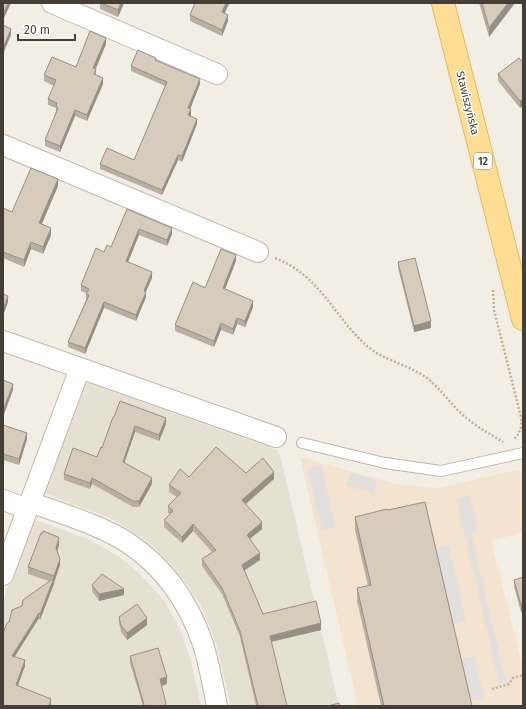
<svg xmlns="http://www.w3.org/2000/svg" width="526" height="709" font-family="'Fira Sans',sans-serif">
<rect width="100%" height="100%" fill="#f2eee4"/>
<path fill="#e6e0d2" d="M83 381 277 450 280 455 339 706H231L216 643 208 623 200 604 187 585 173 567 156 549 139 536 112 519 42 492Z
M33 519 90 540 121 558 145 579 165 602 180 629 191 661 201 706H3V600Z"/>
<path fill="#f4e4cf" d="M300 457 396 484 439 488 517 470 523 473V532L491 541 523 668V706H358Z"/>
<path fill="#e2e0dc" d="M321 465 336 527 322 530 307 469Z
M350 473 377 480 374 493 346 486Z
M470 495 478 531 471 533 506 682 499 683 456 498Z
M449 545 466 621 452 625 435 549Z
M474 656 484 698 470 701 461 659Z"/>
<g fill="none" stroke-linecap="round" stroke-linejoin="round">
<defs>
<path id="service" d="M302 443 385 463 441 471 523 453"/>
<path id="minor" d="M52 3 217 74
M3 145 258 252
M3 341 276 437
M3 500 28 509
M30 502C62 514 101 525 128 543 164 567 189 603 203 644 209 664 213 685 217 706
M3 575 80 368"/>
<path id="primary" d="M443 3 523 319"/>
</defs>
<use href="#service" stroke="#c0b8aa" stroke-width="12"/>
<use href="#minor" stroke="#c0b8aa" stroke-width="22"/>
<use href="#primary" stroke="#e2bb62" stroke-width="24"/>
<path stroke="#bfb198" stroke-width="2.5" stroke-dasharray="2 2" stroke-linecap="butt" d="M275 258C321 276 333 316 367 346 383 360 406 364 424 376 440 387 450 404 465 417 477 427 490 434 503 442
M493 290 494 310 521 417C522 427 521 432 514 439
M492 689 509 684 513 678 523 675"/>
<use href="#service" stroke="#fff" stroke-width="10"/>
<use href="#minor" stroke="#fff" stroke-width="20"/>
<use href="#primary" stroke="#fdde92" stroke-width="22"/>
</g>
<path fill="#b8afa3" d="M100 3H124L118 17 100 9Z
M229 3 225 13 228 21 222 36 190 21V15Z
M479 3H515L489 37Z
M106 44 96 69V75L103 84 87 121 75 116 60 152 45 146V140L56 113V108L48 105V99L54 86 44 81V75L76 67Z
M156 60 200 84 190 109 191 115 190 116 197 124 182 162 178 160 162 195 100 169V164L134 160 165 86 131 71V66Z
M523 63V106L520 108 498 81V74Z
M58 186 42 224 51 235 43 254 31 249 24 267 3 258V208L12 212Z
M127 209 172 234 167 246 139 235 128 262 152 278 146 291V297L136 321 104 308 85 354 68 347V342L86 300V293L81 291V285L104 252 111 247Z
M236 261 225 289 253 307 245 327 237 324 233 335 221 330 214 347 175 331V325L205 288Z
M398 262 431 328 414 332 398 268Z
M114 417 166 424 159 441 135 432 124 463 152 484 139 507H133L92 484 90 489 64 480V474L97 457 102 448Z
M3 425 27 439 19 465 3 460Z
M246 473 274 479 246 504 262 529 250 539 260 560 244 570 263 614 321 630 271 642 287 706H256L240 637 222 594 202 566V559L212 552 193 531 182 543 164 527V520L170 514 168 513V506L177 497 169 492V485L189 477Z
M355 517 472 706H381L357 601V588L368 586 355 530Z
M59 545 57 551 60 565 40 620 39 618 14 657 25 666 17 686 51 705V706H3L9 622 49 581 28 574V567Z
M523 577 521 612 514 587V580Z
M92 585 124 595 99 601 92 591Z
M119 617 147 625 127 640 121 632 119 623Z
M130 656 167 684 162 686 166 706H142H143L130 663Z"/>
<path fill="#968f84" d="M8 3H11L3 20V14Z
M121 3H124L118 17V10Z
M226 3H229V4L222 18V12Z
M508 3H515L489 37V28Z
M228 15V21L222 36V30Z
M11 29V35L3 54V48Z
M106 38V44L93 74V68Z
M103 78V84L87 121V115Z
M200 79V84L188 114V108Z
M523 99V106L520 108V101Z
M191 109V115L188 121V115Z
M75 110V116L60 152V146Z
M197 119V124L182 162V156Z
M178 155V160L162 195V190Z
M58 179V186L39 230V223Z
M51 228V235L43 254V247Z
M172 228V234L167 246V240Z
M139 229V235L126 267V261Z
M31 242V249L24 267V260Z
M236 255V261L223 294V288Z
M152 272V278L144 296V291Z
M146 292V297L136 321V315Z
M8 296V302L3 316V310Z
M253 301V307L245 327V321Z
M104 302V308L85 354V348Z
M237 318V324L233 335V329Z
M431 321V328L414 332V326Z
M221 323V330L214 347V341Z
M13 384V390L3 417V411Z
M166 418V424L159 441V435Z
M135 426V432L123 467V462Z
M27 433V439L19 465V459Z
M274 472V479L242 507V500Z
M92 478V484L90 489V483Z
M152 478V484L139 507V501Z
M262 522V529L247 541V535Z
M193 524V531L182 543V537Z
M59 538V545L56 555V548Z
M260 553V560L242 572V565Z
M60 559V565L54 583V576Z
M54 578V584L40 620V614Z
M124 589V595L99 601V594Z
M523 604V611L521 612V605Z
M39 613V618L12 661V656Z
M147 618V625L127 640V633Z
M321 623V630L270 642V636Z
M25 660V666L16 691V685Z
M167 677V684L160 686V679Z
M51 699V706H49Z"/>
<path fill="#d6ccbd" stroke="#968f84" d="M3 3H8L3 14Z
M101 3H121L118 10Z
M195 3H226L222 12 228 15 222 30 190 15Z
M482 3H508L489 28Z
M3 25 11 29 3 48Z
M90 31 106 38 93 68 96 69 94 74 103 78 87 115 75 110 60 146 45 140 58 108 56 106 57 103 48 99 56 80 44 75 52 57 76 67Z
M138 50 156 58 155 60 200 79 188 108 191 109 188 115 197 119 182 156 178 155 162 190 100 164 107 148 134 160 167 82 131 66Z
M519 58 523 63V99L520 101 498 74Z
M31 168 58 179 39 223 51 228 43 247 31 242 24 260 3 252V208L12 212Z
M127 209 172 228 167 240 139 229 126 261 152 272 144 291 146 292 136 315 104 302 85 348 68 342 89 295 86 294 89 289 81 285 96 248 104 252 107 245 111 247Z
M221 249 236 255 223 288 253 301 245 321 237 318 233 329 221 323 214 341 175 325 193 282 205 288Z
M415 258 431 321 414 326 398 262Z
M3 294 8 296 3 310Z
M3 380 13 384 3 411Z
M120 401 166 418 159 435 135 426 123 462 152 478 139 501H133L92 478 90 483 64 474 73 448 97 457 101 447 102 448 113 417H114Z
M3 425 27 433 19 459 3 454Z
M216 447 246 473 263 458 274 472 242 500 262 522 247 535 260 553 242 565 263 614 316 601 321 623 270 636 287 706H258L240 631 222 588 202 559 216 550 193 524 182 537 164 520 173 511 168 506 181 493 169 485 180 469 189 477Z
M425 502 472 706H384L357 588 371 585 355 517 387 509 388 510Z
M43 531 58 537 59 538 56 548 60 559 54 576 28 567 41 533H43Z
M102 574 124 589 99 594 92 585Z
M523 577V604L521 605 514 580Z
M54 578 40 614 39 613 12 656 25 660 16 685 51 699 49 706H3V633L7 623 9 622 12 610 22 606 23 600Z
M137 604 147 618 127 633 121 625 119 617Z
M158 648 167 677 160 679 166 704 164 705V706H142L144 705 130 656Z
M339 703 340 706H328Z"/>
<g text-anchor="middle" stroke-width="3" stroke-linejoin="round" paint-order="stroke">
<rect fill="#fff" stroke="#7c7871" stroke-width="1" x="474" y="153" width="18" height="16" rx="3"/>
<g font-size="10" font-weight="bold" fill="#443e34">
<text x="483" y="165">12</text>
</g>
<g font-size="11" fill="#443e34" stroke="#fff">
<text transform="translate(468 103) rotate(76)" y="4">Stawiszyńska</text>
</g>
</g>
<rect width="526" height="709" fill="none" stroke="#443e34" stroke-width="8"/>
<path d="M18 34v6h57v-6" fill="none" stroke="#443e34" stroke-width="2"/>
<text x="24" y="34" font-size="12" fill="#443e34" stroke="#ffffff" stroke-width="3" paint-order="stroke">20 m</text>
</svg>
